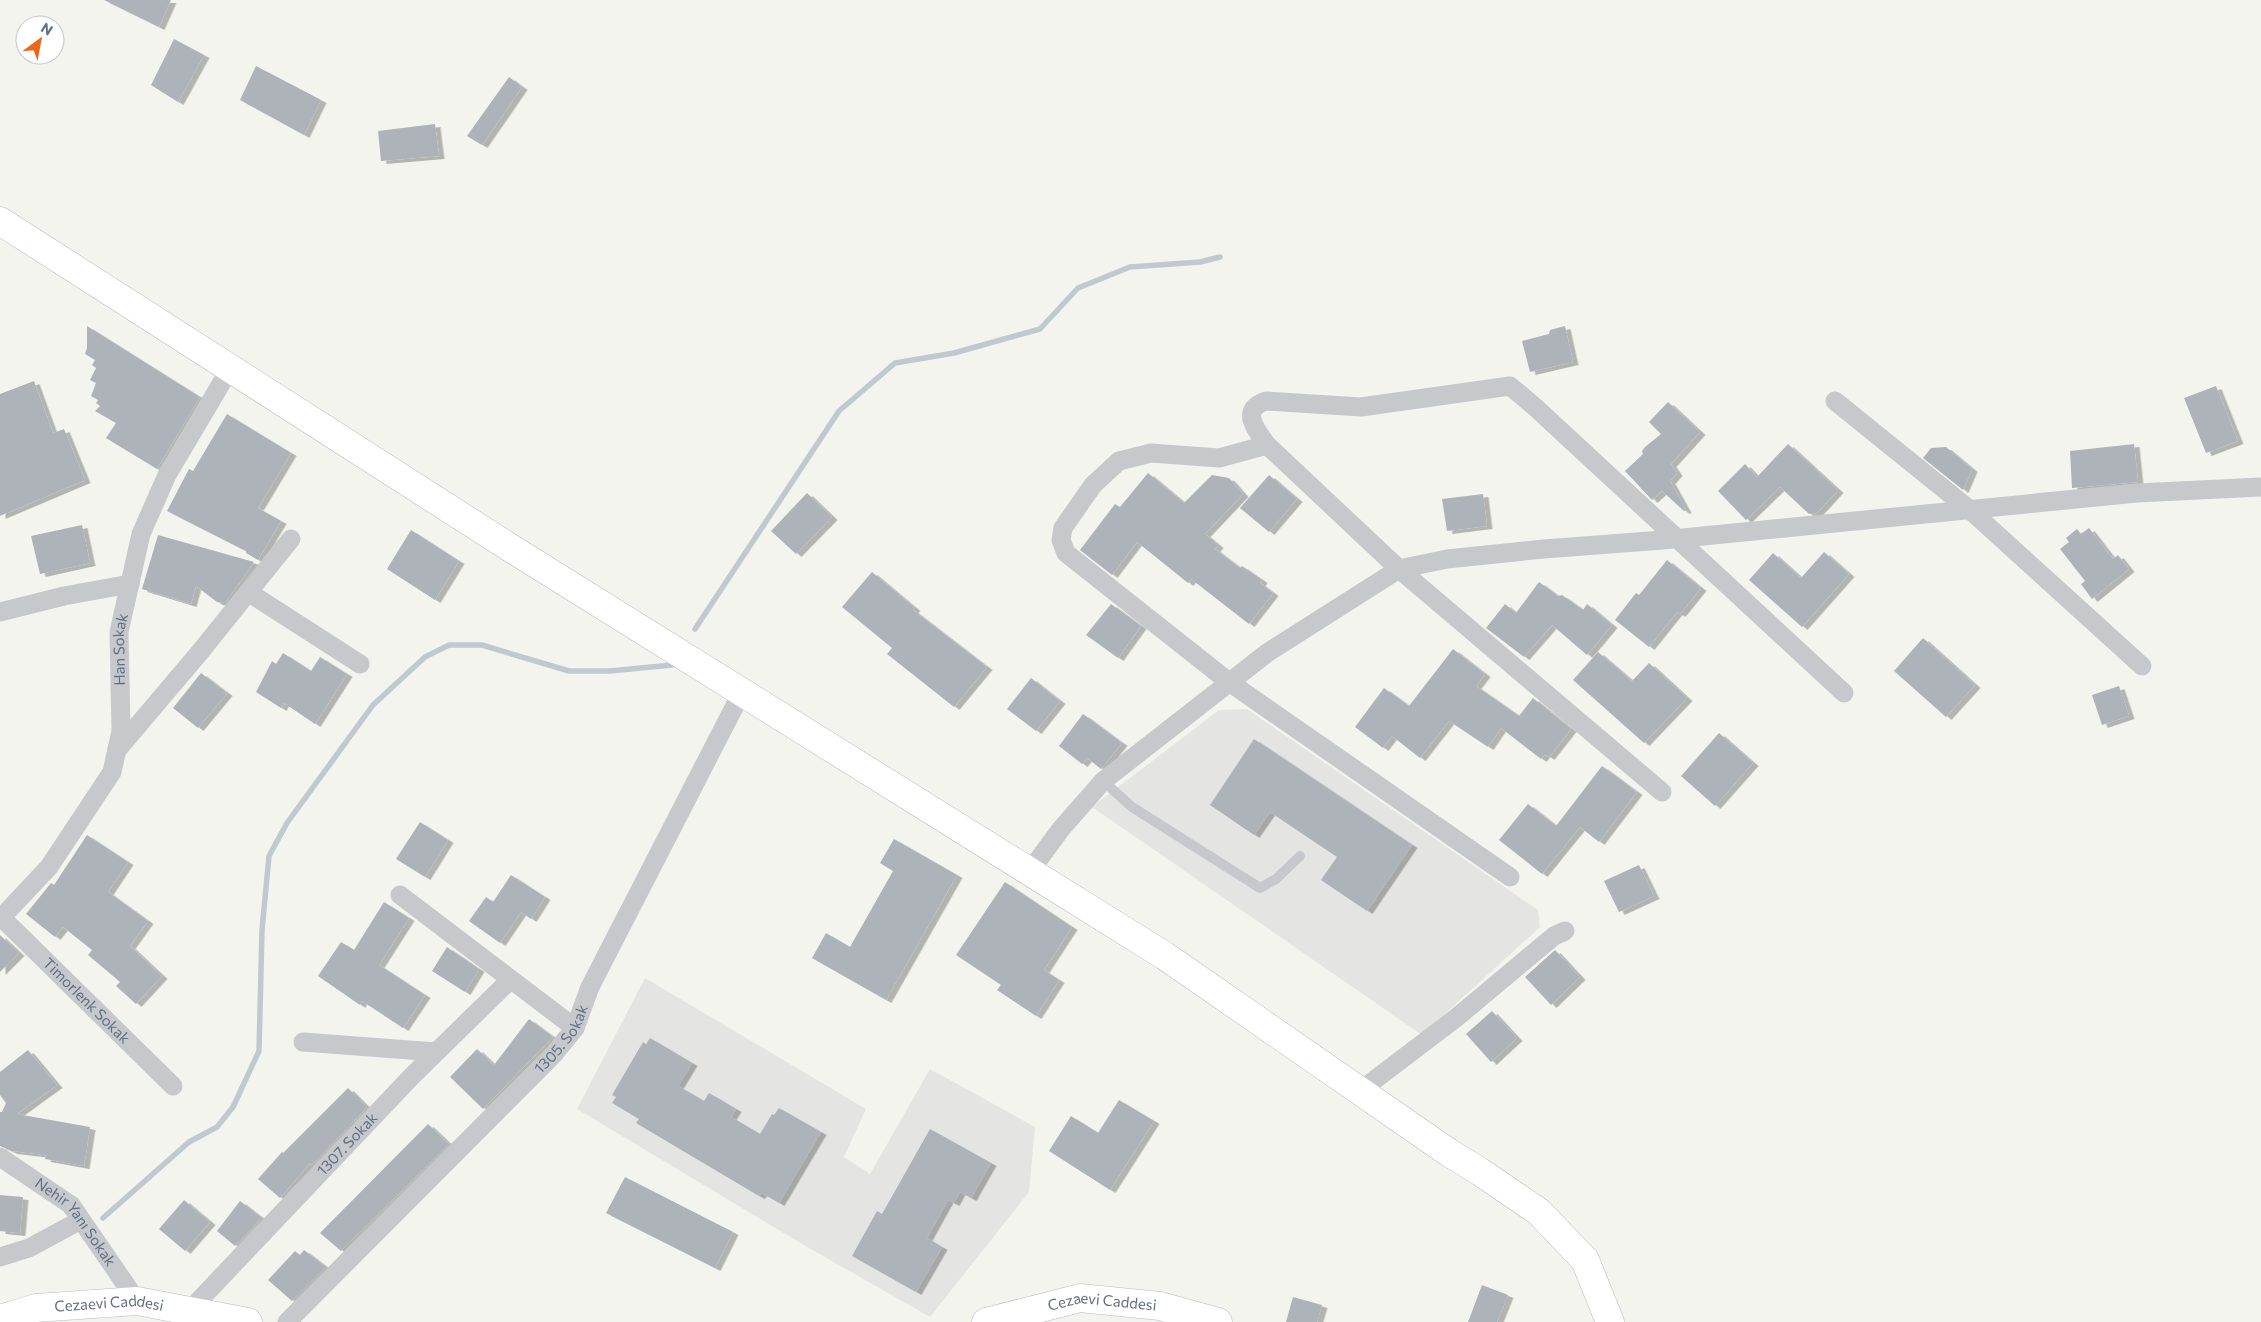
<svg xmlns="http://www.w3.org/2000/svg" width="2261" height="1322" font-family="Commissioner,sans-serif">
<defs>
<filter id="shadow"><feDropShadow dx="5.5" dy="3" stdDeviation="0" flood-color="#0004"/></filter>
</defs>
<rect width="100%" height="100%" fill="#f4f4ef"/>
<path fill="#e4e5e3" d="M1247 709 1538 910 1540 927 1422 1035 1092 807 1219 710Z
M645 978 866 1109 844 1157 870 1174 930 1069 1035 1127 1029 1192 930 1317 802 1244 577 1109Z"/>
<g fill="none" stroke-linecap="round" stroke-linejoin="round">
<path stroke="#c1c9d0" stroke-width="5.5" d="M695 629 839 411 895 363 954 353 1040 329 1078 288 1130 267 1200 262 1220 257
M103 1218 189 1142 217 1127 233 1107 259 1051 262 930 269 856 287 823 373 705 425 657 449 645H482L569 671H610L672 665"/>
</g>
<path fill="#aeb3ba" filter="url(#shadow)" d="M104 0H171L159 27Z
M174 39 204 55 178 102 151 85Z
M256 66 321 100 304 135 240 100Z
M509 77 522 87 482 145 467 136Z
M435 124 439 156 381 161 378 131Z
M87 326 200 397 157 469 106 438 116 423 95 411 100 406 96 403 98 400 91 396 96 383 90 380 96 368 92 365 95 360 85 354 87 348Z
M1565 326 1573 362 1530 372 1522 341 1549 334 1550 330Z
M34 381 53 433 64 429 85 480 0 516V394Z
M2216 386 2238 441 2206 453 2184 398Z
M1668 402 1700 432 1671 464 1677 473 1670 481 1686 510 1684 511 1662 491 1652 500 1625 471 1643 454 1642 451 1645 447 1661 434 1649 422Z
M227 414 291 453 258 508 281 521 258 560 246 553V551L167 511 189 469 193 471Z
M1788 444 1838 490 1817 513 1809 514 1780 487 1746 520 1718 491 1745 464 1757 477Z
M2134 444 2138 482 2072 488 2070 451Z
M1946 447 1972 469 1963 490 1923 458 1931 448Z
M1148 473 1184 503 1212 475 1229 478 1243 494 1205 534 1218 545 1215 549 1240 568 1242 566 1262 580 1260 583 1273 593 1249 624 1191 579 1188 583 1137 542 1112 575 1080 550 1115 504 1120 507Z
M1269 475 1297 499 1269 532 1240 508Z
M807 493 832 517 796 554 771 531Z
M1483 494 1487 526 1447 531 1442 499Z
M82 525 90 563 40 574 31 536Z
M2089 528 2113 559 2118 555 2129 569 2092 599 2081 584 2085 581 2060 549 2069 542 2066 538 2077 529 2081 534Z
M411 530 459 561 435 600 387 569Z
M158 535 254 562 225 603 217 602 196 586 191 604 142 589Z
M1824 552 1849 574 1802 627 1749 580 1773 553 1801 578Z
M1667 560 1701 588 1680 614 1677 612 1649 647 1615 620 1636 593 1639 595Z
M872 572 915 608 913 610 987 667 954 707 887 654 892 648 842 607Z
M1539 582 1558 596 1562 595 1583 610 1587 604 1612 625 1587 655 1552 625 1524 657 1486 628 1505 604 1516 613Z
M1111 604 1141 626 1118 658 1086 635Z
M1923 638 1975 685 1946 717 1894 671Z
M1453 649 1485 674 1476 686 1519 716 1533 698 1571 729 1549 757 1545 754 1541 759 1501 728 1488 747 1449 721 1420 758 1392 736 1383 748 1355 727 1384 688 1409 706Z
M1598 652 1632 681 1649 663 1687 698 1644 743 1573 680Z
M283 653 311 671 320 657 347 674 315 724 284 703 281 708 256 692 272 661 276 664Z
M201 673 227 693 198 728 173 708Z
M1031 678 1060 701 1036 731 1007 709Z
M2119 686 2129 716 2102 725 2092 695Z
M1083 714 1122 743 1101 769 1087 758 1082 764 1059 746Z
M1719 733 1753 763 1715 806 1681 776Z
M1254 739 1412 845 1367 911 1321 880 1337 857 1270 812 1254 835 1210 805Z
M1602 766 1637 792 1599 842 1580 827 1542 874 1499 840 1528 804 1556 826Z
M420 822 448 840 425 877 396 859Z
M87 835 128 862 108 892 148 921 130 946 162 976 136 1004 116 986 120 982 88 955 92 950 63 927 55 937 26 914 51 883 54 885Z
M894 839 957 875 886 1000 812 958 826 933 850 947 893 871 880 863Z
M1639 865 1654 896 1619 912 1604 881Z
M511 875 545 897 531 919 521 912 500 943 469 921 486 897 493 902Z
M1005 882 1072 927 1044 970 1059 980 1036 1016 997 990 1001 985 956 955Z
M384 902 409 918 379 965 425 995 403 1028 362 1001 360 1005 318 976 341 942 354 950Z
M0 935 19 953 0 972Z
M447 947 479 969 465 992 432 971Z
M1555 950 1580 977 1551 1005 1525 977Z
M1492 1011 1517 1038 1491 1062 1466 1034Z
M529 1019 553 1037 483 1109 450 1077 477 1049 494 1065Z
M650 1038 692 1063 678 1086 704 1101 709 1093 736 1109 731 1117 760 1134 772 1114 774 1115 779 1108 821 1132 779 1203 762 1193 759 1196 636 1123 639 1119 612 1103 616 1097 612 1095 643 1042 646 1044Z
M28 1050 57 1085 17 1114 90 1127 84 1166 45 1159 46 1155 12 1151 0 1146V1112H2L6 1103 0 1095V1072Z
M348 1088 367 1107 319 1158 311 1165 310 1163 280 1198 258 1179 282 1152 283 1153Z
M1119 1100 1154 1121 1110 1190 1049 1151 1071 1116 1098 1133Z
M428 1124 449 1144 341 1251 320 1233Z
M930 1129 991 1163 971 1198 960 1192 954 1203 948 1200 927 1238 942 1247 916 1292 852 1256 877 1211 882 1214Z
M625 1177 733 1232 715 1268 606 1213Z
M0 1195 23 1197 20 1233 0 1231Z
M184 1200 210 1222 185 1251 159 1229Z
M240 1201 262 1218 235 1246 217 1231Z
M304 1250 326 1267 292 1301 268 1280 295 1251 300 1255Z
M1482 1285 1508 1295 1497 1322H1468Z
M1293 1297 1322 1305 1317 1322H1286Z"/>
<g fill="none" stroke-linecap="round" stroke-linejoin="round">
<defs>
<g id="secondary">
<path d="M0 221 509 547 1165 956 1448 1152 1479 1171 1539 1212 1585 1260 1610 1322"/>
<path id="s6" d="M0 1319 36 1308 137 1301 248 1322"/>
<path id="s7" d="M986 1322 1080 1298 1160 1306 1218 1322"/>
</g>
</defs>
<use href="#secondary" stroke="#b5b9bf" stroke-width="29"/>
<path stroke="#c6c8cc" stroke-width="10" d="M1103 781 1132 807 1260 888 1276 879 1300 856"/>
<g stroke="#c6c8cc" stroke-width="19">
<path d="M1835 401 1970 510 2142 666"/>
<path d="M1267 445 1219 458 1151 453 1119 461 1093 485 1063 528 1061 540 1066 553 1229 682 1510 877"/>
<path d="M248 592 360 664"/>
<path d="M0 612 64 596 130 584"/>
<path d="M117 750 200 652 291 539"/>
<path d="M1662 792 1399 569 1267 445C1256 430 1239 410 1266 401L1361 407 1510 386 1535 407 1844 693"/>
<path d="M1030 871 1061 829 1103 781 1267 653 1399 569 1447 559 1544 549 1663 540 2137 493 2261 487"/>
<path d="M400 895 575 1028"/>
<path id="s1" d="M0 916 173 1086"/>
<path id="s2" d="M0 919 49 867 112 772 121 731 119 632 141 534 167 475 231 367"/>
<path d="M303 1042 436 1052"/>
<path d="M1360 1091 1456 1018 1554 936 1565 931"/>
<path id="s3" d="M0 1157 71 1205 137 1301"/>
<path d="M0 1257 29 1248 81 1220"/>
<path id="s4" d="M189 1311 412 1076 510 980"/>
<path id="s5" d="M287 1322 554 1054 575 1028 590 987 743 690"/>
</g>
<use href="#secondary" stroke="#fff" stroke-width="28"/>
</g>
<g text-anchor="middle" stroke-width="5" stroke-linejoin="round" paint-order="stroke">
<g font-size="15" fill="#616f83" stroke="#fff">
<text dy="5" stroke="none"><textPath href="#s2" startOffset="309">Han Sokak</textPath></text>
<text dy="5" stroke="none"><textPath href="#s1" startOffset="121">Timorlenk Sokak</textPath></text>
<text dy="5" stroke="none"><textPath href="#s5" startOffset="395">1305. Sokak</textPath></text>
<text dy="5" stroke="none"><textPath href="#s4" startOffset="230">1307. Sokak</textPath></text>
<text dy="5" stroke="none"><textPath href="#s3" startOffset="101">Nehir Yanı Sokak</textPath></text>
<text dy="5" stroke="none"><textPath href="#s6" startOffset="111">Cezaevi Caddesi</textPath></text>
<text dy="5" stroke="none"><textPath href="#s7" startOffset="119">Cezaevi Caddesi</textPath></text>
</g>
</g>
<g transform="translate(40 40) rotate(32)"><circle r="24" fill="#ffffff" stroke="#c0c5cd"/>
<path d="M0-4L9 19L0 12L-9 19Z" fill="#ed6617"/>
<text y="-8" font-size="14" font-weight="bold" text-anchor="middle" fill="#616f83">N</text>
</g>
</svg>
